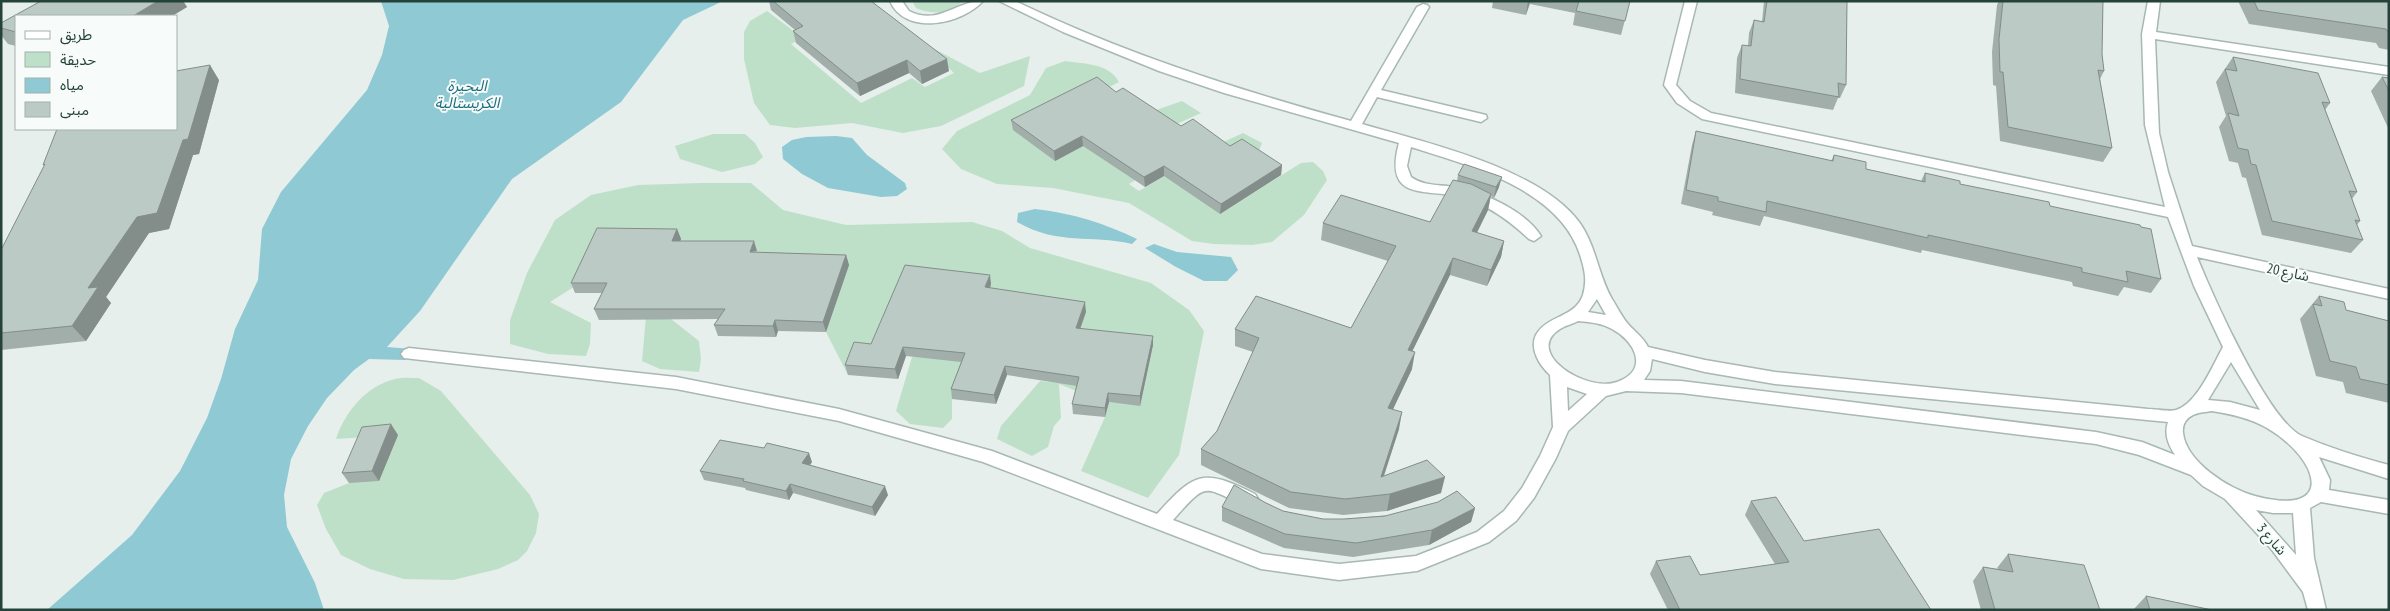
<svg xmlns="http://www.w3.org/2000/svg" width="2390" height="611" font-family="'PT Sans Narrow','Noto Sans Arabic',sans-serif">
<rect width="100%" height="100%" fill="#e6efeb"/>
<path fill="#bfe0c8" d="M912 1H963C951 14 931 15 916 8Z
M767 11 803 38 791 44 861 103 912 78 925 87 954 73 923 43 980 73 1030 56 1024 86 941 126 903 133 852 123 795 128 770 125 754 103 744 59V32L750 21Z
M1065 61C1084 64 1109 63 1119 82L1102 91 1145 114 1182 101 1201 113 1168 128 1134 181 1129 184 1139 191 1215 146 1243 133 1262 143 1256 158 1220 214 1301 163 1313 162 1323 171 1327 180 1304 215 1272 242 1252 245 1214 244 1192 241 1129 203 1053 188 997 184 961 169 942 149 957 131 1030 95 1046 68Z
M713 134H745L755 143 763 157 755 164 722 172 680 159 675 146Z
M701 183H751L783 210 846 225 972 222 1002 231 1030 248 1151 283 1189 310 1204 331 1179 455 1148 498 1081 471 1105 417 1109 402 1140 405 1153 345 1079 392 1059 384 1061 418 1054 426 1048 447 1032 456 997 439 1001 426 1040 381 1059 383 1086 312 964 369 952 399V419L943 428 910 424 896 411 912 357 965 355 991 284 857 352 848 375 826 332 848 265 671 319 699 341 701 359 699 372 660 369 642 361 648 294 580 283 550 302 591 323 590 344 586 356 548 354 510 344V320L527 273 555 220 591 195 638 185Z
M419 378 441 391 530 495 539 514 536 533 527 551 518 560 498 569 453 580 404 579 370 569 341 555 326 529 317 505 324 493 349 483 398 435 336 439C345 412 366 386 395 379 402 377 411 378 419 378Z"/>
<path fill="#8ec9d4" d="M381 1H723L683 20 621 102 512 179 420 311 387 347 412 349 405 360 369 359 354 370 327 398 308 426 291 459 284 495 287 527 315 583 324 610H47L132 535 180 471 207 418 221 379 235 329 258 280 262 229 281 192 367 90 382 55 389 26Z
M836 136 852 138 867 155 905 183 907 189 897 196 881 197 828 188 802 174 783 159 782 147 792 140 806 137Z
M1035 209C1072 213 1104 223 1137 239L1132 244C1090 234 1059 246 1017 222L1018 213Z
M1154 244 1177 252 1231 257 1238 270 1227 281H1204L1176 267 1145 248Z"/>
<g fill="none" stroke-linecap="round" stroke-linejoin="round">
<defs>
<path id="minor" d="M890 1H902L909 11C939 26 955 1 983 1 961 25 905 36 890 1Z
M999 1H1015C1123 53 1235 89 1351 121L1417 7 1423 4 1427 5 1429 7 1381 90 1486 115 1487 118 1481 122 1377 97 1362 124C1424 142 1539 168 1579 222 1596 245 1598 275 1612 299 1617 307 1622 317 1628 324 1635 332 1643 337 1648 347L1705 360 1775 372 2148 409C2156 409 2169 412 2176 410 2197 404 2213 365 2223 347L2194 286 2168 217 1702 119 1677 103 1664 85 1685 1H1697L1676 85 1690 101 1711 113 2165 207 2145 125 2142 34 2148 1H2160L2156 32 2389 67V75L2155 39 2159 133 2168 172 2192 246 2389 289V299L2197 257C2212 294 2268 421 2302 436 2330 448 2359 457 2389 465V479L2319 457 2330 480 2329 490 2389 500V514L2321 502 2310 508 2314 558 2326 610H2308L2303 592 2272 550 2225 499 2203 486 2191 475 2139 455 2096 444 1681 393 1626 391 1606 396 1568 431 1556 458 1534 498 1516 521 1489 542 1417 571 1339 580 1261 569 983 462 839 421 676 389 404 358 401 354 404 350 409 348 676 377 839 409 992 451 1157 514C1195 472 1203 468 1255 494L1258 499 1255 504 1249 506C1202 490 1211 477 1173 520L1262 554 1339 564 1416 556 1477 532 1504 511 1522 488 1540 456 1553 427 1550 375C1540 366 1529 349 1536 335 1547 315 1575 318 1583 295 1587 281 1585 271 1581 258 1562 190 1471 166 1411 147L1407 166 1411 177C1425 187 1442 184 1459 188 1486 193 1526 212 1541 236L1534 241 1529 239C1511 222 1492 208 1468 199 1431 186 1382 206 1399 143L1224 93 1159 71 1063 32ZM1597 299 1606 315 1588 312ZM1578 321C1590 322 1601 323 1612 329 1635 341 1650 370 1617 382 1585 393 1523 352 1560 329 1566 325 1573 324 1578 321ZM1652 359 1705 372 1775 384 2168 422C2164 434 2168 444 2175 455L2142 442 2096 432 1681 381 1644 380 1650 371ZM2231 362 2260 410 2230 402 2208 400ZM1567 387 1587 394 1568 411ZM2212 411C2231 414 2250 418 2267 428 2319 458 2338 518 2255 496 2229 489 2186 462 2183 433 2182 425 2186 418 2193 415 2199 412 2206 412 2212 411ZM2256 510 2273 513H2293L2296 555Z"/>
</defs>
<use href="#minor" stroke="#a8b8b2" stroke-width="3"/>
<use href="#minor" fill="#fff" fill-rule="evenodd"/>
</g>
<path fill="#a1aea9" d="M41 1H183L187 7 172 16H16V46L8 44 1 35V23Z
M769 1H871L949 71 922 84 909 73 860 96 796 43 793 31 795 30 771 10Z
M1493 1H1630L1621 35 1573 25 1575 13 1530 4 1526 15 1492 8Z
M1764 1H1847L1846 85 1840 98H1838L1833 110 1735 93 1737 58 1742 45 1748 46 1749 33 1754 20 1762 22Z
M1999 1H2103L2102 54 2104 71 2100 79 2112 148 2103 162 2000 141 1996 86 1993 85 1992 52 1997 5Z
M2238 1H2389V50L2379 48 2376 43 2249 24Z
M2233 57 2330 103 2325 110 2357 192 2352 199 2360 221 2357 225 2363 240 2351 253 2262 235 2246 178 2242 177 2238 163 2229 161 2219 127 2226 116 2216 82Z
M2382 77 2389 78V130L2371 91Z
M219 80 199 154 193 155 169 229 149 233 106 297 111 303 86 341 1 350V250Z
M1116 92 1181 126 1230 146 1282 165 1281 175 1220 214 1164 176 1145 187 1083 146 1055 161 1013 130 1011 120Z
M1696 131 1831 161 1834 155 1866 169 1921 181 1925 173 1960 184 2050 206 2161 279 2151 293 2124 287 2118 296 2073 286 2072 282 1922 250 1921 253 1764 216 1760 226 1712 215 1713 212 1681 204 1692 145Z
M1458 175 1499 187 1494 198 1491 196 1488 210 1477 233 1504 241 1501 257 1487 286 1450 275 1412 351V369L1393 409 1399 429 1384 476 1441 493 1387 511 1343 515 1289 508 1201 465V449L1217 431 1253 352 1235 346V329L1351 328 1388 261 1321 240 1323 223 1430 222 1457 181Z
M677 229 681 239 680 241 757 252 846 255 849 265 826 332 778 331 776 337 718 336 714 325 718 319 599 320 594 309 602 293H575L571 283Z
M991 284 990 288 1086 312 1080 328 1153 345 1140 406 1109 402 1105 417 1073 414 1072 404 1077 386 1007 375 996 404 952 399 951 389 961 362 906 356 898 379 848 375 845 365 871 344Z
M2319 296 2346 310 2389 321V403L2346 393 2343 382 2316 376 2300 319Z
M398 435 379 481 349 483 342 473Z
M812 462 810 465 888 495 875 516 793 493 789 500 746 490 745 488 704 480 700 471Z
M1751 501 1804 541 1931 610H1668L1650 574 1656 561 1700 575 1775 564 1745 515Z
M1266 503 1283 511 1323 519H1344L1475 508 1471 522 1429 545 1353 557 1284 548 1222 521V507Z
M2008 554 2100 610H1981L1973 581 1983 567 1998 569 1997 568Z
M2146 596 2212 610H2133Z"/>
<path fill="#838d89" d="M158 1H183L187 7 172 16H133Z
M1528 1H1530L1526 15Z
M947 59 949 71 922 84 920 71Z
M907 60 909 73 860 96 857 83Z
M210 65 219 80 199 154 193 155 169 229 149 233 106 297 111 303 86 341 72 326 88 288 183 140Z
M1082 136 1083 146 1055 161 1054 151Z
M1282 165 1281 175 1220 214 1221 204Z
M1164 166V176L1145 187 1144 177Z
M1502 177 1499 187 1494 198 1496 187Z
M1491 194 1488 210 1469 248 1472 231Z
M677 229 681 239 676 251 672 241Z
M754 241 757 251 750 252Z
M1504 241 1501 257 1487 286 1491 270Z
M846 255 849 265 826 332 823 322Z
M1453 258 1450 275 1405 366 1408 350Z
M990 275 991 284 987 297 985 287Z
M1085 302 1086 312 1077 338 1076 328Z
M775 320 778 331 776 337 773 326Z
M1153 336V345L1140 406V396Z
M903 347 906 356 898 379 895 369Z
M1415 352 1412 369 1386 424 1388 408Z
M1005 366 1007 375 996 404 994 395Z
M1108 393 1109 402 1105 417V408Z
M1402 412 1399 429 1378 493 1381 477Z
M391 424 398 435 379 481 372 471Z
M809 453 812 462 805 472 802 463Z
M1445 477 1441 493 1387 511 1390 494Z
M790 484 793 493 789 500 786 491Z
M885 486 888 495 875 516 872 507Z
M1475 508 1471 522 1429 545 1432 530Z"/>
<path fill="#bbcac4" stroke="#838d89" d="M41 1H158L133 16H16V32L1 28V23Z
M773 1H871L947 59 920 71 907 60 857 83 793 31 803 26Z
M1579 1H1630L1625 21 1576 11Z
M1767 1H1847L1846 85 1838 83 1839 97 1740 79 1742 45 1751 46 1754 20 1764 22Z
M2003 1H2103L2102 54 2104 71 2098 70 2112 148 2008 127 2003 72H2000L1999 39Z
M2254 1H2389V33L2386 29 2258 10Z
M2233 57 2318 73 2330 103 2322 102 2357 192 2349 191 2360 221 2355 220 2363 240 2272 221 2256 165 2251 164 2248 150 2238 148 2228 113 2239 116 2225 69 2237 71Z
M210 65 188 139 183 140 157 213 137 217 88 288 98 287 72 326 1 333V250L45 164 43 165 57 129H176V71Z
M1097 77 1116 92 1123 88 1181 126 1193 119 1230 146 1242 139 1282 165 1221 204 1164 166 1144 177 1082 136 1054 151 1011 120Z
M2382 77 2389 78V91Z
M1696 131 1833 161 1834 155 1866 162V169L1925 182V173L1960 181V184L2049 202 2050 206 2140 225 2141 227 2151 229 2161 279 2126 271 2128 282 2082 272V268L1928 235V238L1767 201 1766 212 1718 201V197L1686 190Z
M1464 164 1502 177 1496 187 1458 175Z
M1453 180 1471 184 1491 194 1472 231 1504 241 1491 270 1453 258 1408 350 1415 352 1388 408 1402 412 1381 477 1427 460 1445 477 1390 494 1345 499 1291 492 1201 449 1217 431 1259 338 1235 329 1256 296 1351 328 1396 246 1323 223 1341 195 1430 222Z
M597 228 677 229 672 241H754L750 252 846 255 823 322 775 320 773 326 714 325 725 309H594L607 283H571Z
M905 265 990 275 985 287 1085 302 1076 328 1153 336 1140 396 1108 393 1105 408 1072 404 1079 377 1005 366 994 395 951 389 965 353 903 347 895 369 845 365 854 342 871 344Z
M2319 296 2344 302 2346 310 2389 321V385L2360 379 2356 367 2330 361 2313 304 2322 306Z
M391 424 372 471 342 473 362 427Z
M720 440 764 448 767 443 809 453 802 463 885 486 872 507 790 484 786 491 743 481 744 479 700 471Z
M1234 485 1266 503 1283 511 1323 519H1344L1385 516 1438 502 1457 491 1475 508 1432 530 1356 543 1285 534 1222 507Z
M1776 497 1804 541 1879 529 1931 610H1680L1656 561 1690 556 1700 575 1789 562 1751 501Z
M2008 554 2084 565 2100 610H1995L1983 567 2013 572Z
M2146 596 2212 610H2150Z"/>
<g text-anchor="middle" stroke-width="4" stroke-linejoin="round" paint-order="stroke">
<g font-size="14" fill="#24423a" stroke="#f7fbf9">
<text transform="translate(2288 272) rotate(12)" y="5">شارع 20</text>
<text transform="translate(2272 539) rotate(49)" y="5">شارع 3</text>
</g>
<g font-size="15" font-style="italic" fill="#1c6f80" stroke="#f7fbf9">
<text x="467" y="91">البحيرة<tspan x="467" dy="17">الكريستالية</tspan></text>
</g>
</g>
<rect width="2390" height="611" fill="none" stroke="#24423a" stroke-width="5"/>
<rect x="15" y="15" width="162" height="115" fill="#f7fbf9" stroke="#a3b1ad"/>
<rect x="25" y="31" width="25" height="8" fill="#ffffff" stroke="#a3b1ad"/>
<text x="60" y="40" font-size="15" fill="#24423a">طريق</text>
<rect x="25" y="52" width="25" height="15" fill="#bfe0c8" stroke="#a3b1ad"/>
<text x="60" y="65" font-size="15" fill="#24423a">حديقة</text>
<rect x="25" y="78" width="25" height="15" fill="#8ec9d4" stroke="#a3b1ad"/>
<text x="60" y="90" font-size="15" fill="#24423a">مياه</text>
<rect x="25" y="102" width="25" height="15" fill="#bbcac4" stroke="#a3b1ad"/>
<text x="60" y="115" font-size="15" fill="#24423a">مبنى</text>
</svg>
